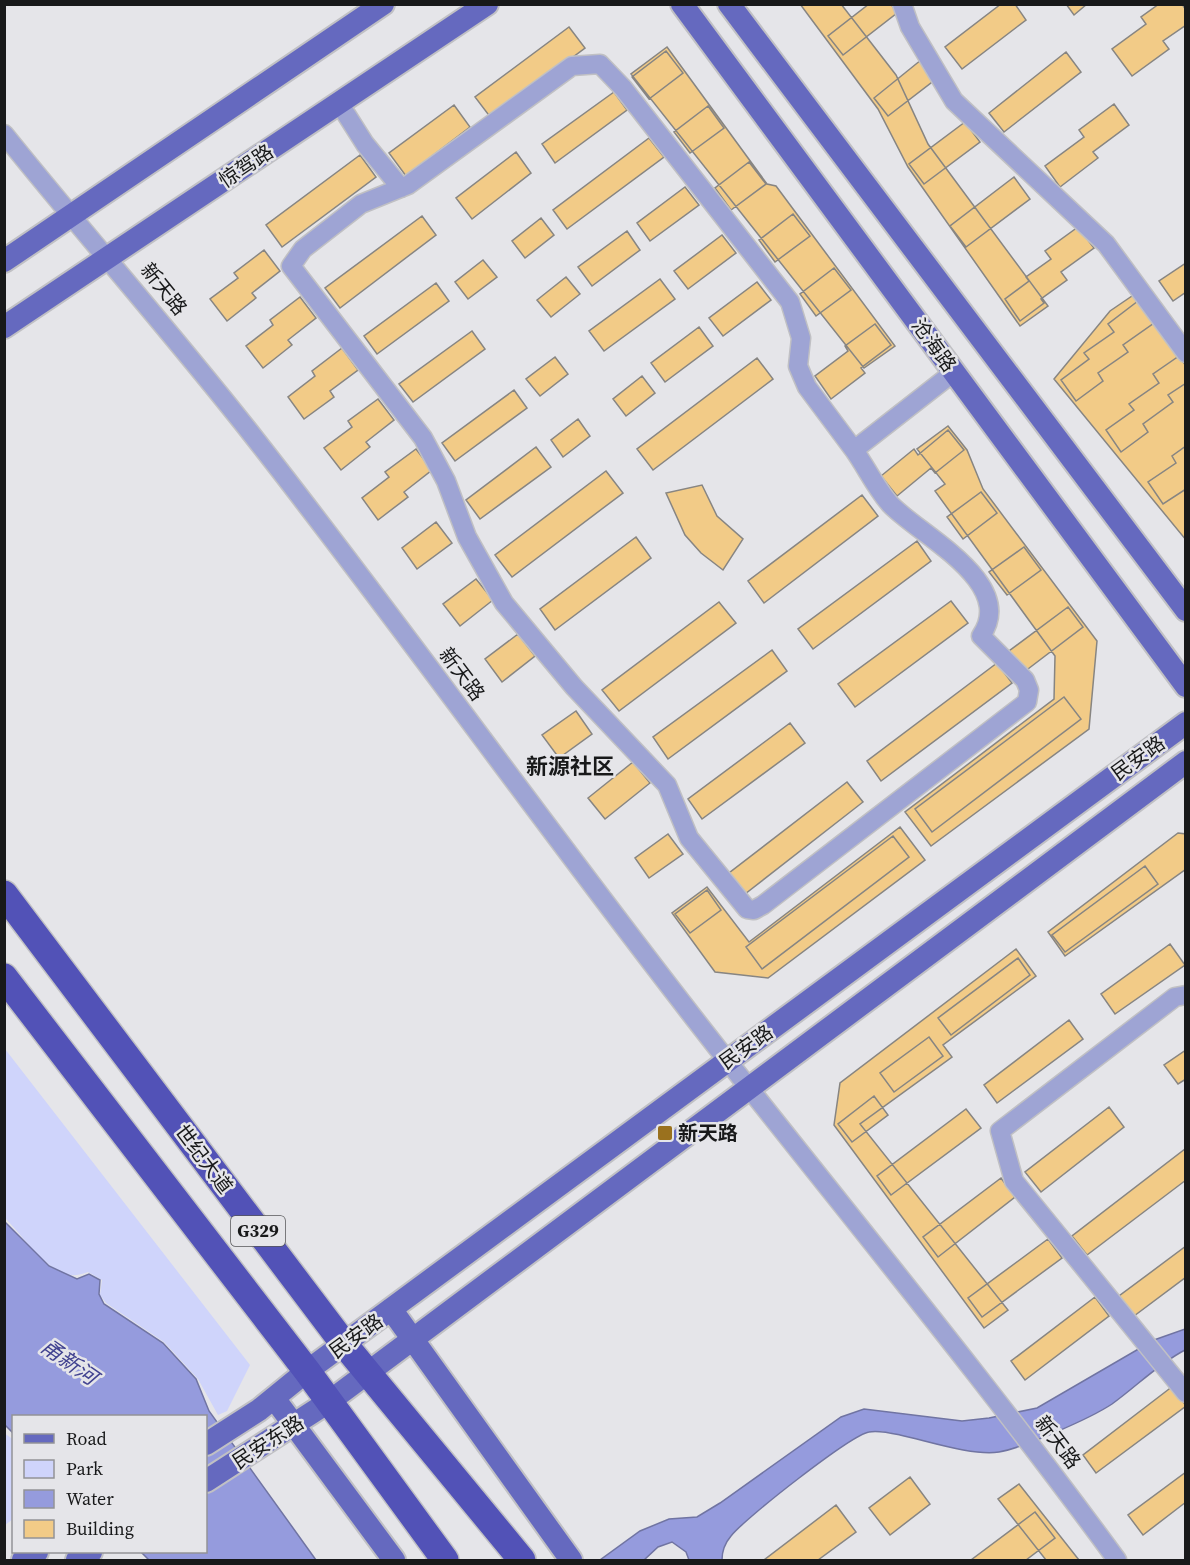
<svg xmlns="http://www.w3.org/2000/svg" width="1190" height="1565" font-family="'Source Serif 4','Noto Sans SC',serif">
<rect width="100%" height="100%" fill="#e5e5e9"/>
<path fill="#cfd4fb" d="M5 1049 250 1365 227 1411 218 1415 198 1379 164 1342 106 1303 100 1295 102 1280 88 1272C82 1274 76 1276 69 1275 44 1269 22 1235 5 1218Z
M4 1433 14 1440 13 1519 5 1525Z"/>
<path fill="#959bdd" stroke="#7074a2" stroke-width="1.5" d="M4 1221 49 1266 77 1279 89 1274 100 1280 99 1294 104 1304 163 1343 196 1379 209 1411 316 1560H149L141 1552H206V1416H14L13 1433 5 1425Z
M1185 1329V1350C1158 1364 1137 1386 1112 1404 1091 1418 1023 1448 999 1452 972 1456 928 1441 900 1435 891 1433 878 1430 869 1432 851 1435 744 1519 731 1536 725 1543 722 1551 722 1560H689L686 1552 672 1542 658 1547 644 1560H600L640 1531 669 1519 697 1517 720 1503 841 1417 864 1409 962 1421 989 1418 1037 1408 1154 1340Z"/>
<path fill="#f2cb87" stroke="#878582" stroke-width="1.5" d="M800 4H841L896 75 928 144 1048 306 1020 326 908 167 878 109Z
M869 4H891L897 13 843 55 828 36Z
M1001 4H1015L1026 20 962 69 945 47Z
M1066 4H1087L1074 15Z
M1159 4H1182L1186 10V25L1163 41 1169 49 1132 76 1112 49 1146 24 1141 17Z
M569 27 585 48 491 118 475 97Z
M667 47 767 184 776 186 895 346 864 368 631 74Z
M666 51 683 73 649 99 632 77Z
M1066 52 1081 72 1004 132 989 113Z
M921 60 936 79 888 116 874 98Z
M614 92 627 110 555 163 542 144Z
M1114 104 1129 125 1093 152 1098 158 1060 187 1045 166 1084 137 1079 130Z
M454 105 470 127 406 176 389 153Z
M708 106 724 128 690 153 674 132Z
M965 122 980 142 924 184 909 164Z
M649 138 664 157 567 229 553 210Z
M516 152 531 173 472 219 456 198Z
M360 155 376 177 282 247 266 225Z
M749 162 766 184 731 210 715 188Z
M1014 177 1030 199 966 247 950 226Z
M685 187 699 205 650 241 637 223Z
M793 214 810 236 775 262 759 240Z
M422 216 436 235 340 308 325 288Z
M541 218 554 235 525 258 512 241Z
M1078 227 1094 248 1061 272 1067 280 1041 299 1044 303 1020 321 1005 299 1029 281 1026 277 1051 259 1045 251Z
M627 231 640 250 592 286 578 267Z
M722 235 736 253 688 289 674 271Z
M264 250 280 271 252 293 256 298 227 321 210 299 238 278 234 273Z
M483 260 497 277 468 299 455 282Z
M1186 263V292L1173 301 1159 281Z
M834 268 851 290 816 316 800 294Z
M566 277 580 294 551 317 537 300Z
M660 279 675 299 604 351 589 331Z
M757 282 771 300 723 336 709 318Z
M436 283 449 301 377 354 364 336Z
M1135 294 1186 363V540L1054 379 1110 311Z
M300 297 316 318 288 340 292 345 263 368 246 346 273 325 270 320Z
M1138 301 1154 323 1123 345 1128 352 1098 373 1103 381 1076 401 1061 380 1089 359 1084 353 1114 332 1108 324Z
M875 324 891 345 861 368 865 373 831 399 815 376 848 351 845 346Z
M699 327 713 346 665 382 651 363Z
M472 331 485 349 413 402 399 384Z
M342 348 358 370 330 391 334 397 304 419 288 397 315 376 312 371Z
M1179 356 1186 366V383L1168 395 1173 402 1143 424 1148 432 1121 452 1106 430 1134 410 1129 404 1159 383 1153 374Z
M555 357 568 374 540 396 526 379Z
M757 358 773 379 653 470 637 449Z
M642 376 655 393 626 416 613 399Z
M514 390 527 408 455 461 442 443Z
M378 399 394 420 366 442 370 447 341 470 324 448 352 427 348 421Z
M578 419 590 436 563 457 551 440Z
M948 426 967 450 983 489 1097 641 1089 729 931 846 905 812 1054 699 1055 656 935 491 945 484 917 449Z
M948 430 964 450 935 473 931 468 897 496 881 476 914 449 918 455Z
M1186 446V489L1163 504 1148 482 1176 463 1172 456Z
M536 447 551 467 480 519 466 500Z
M416 449 432 470 404 492 408 497 378 520 362 498 389 477 385 472Z
M606 471 623 493 512 577 495 555Z
M702 485 717 516 743 539 723 570 701 553 685 535 666 493Z
M981 492 997 513 963 539 947 517Z
M862 495 878 516 764 603 748 581Z
M436 522 452 543 417 569 402 548Z
M636 537 651 558 555 630 540 609Z
M917 541 931 561 813 649 798 629Z
M1024 547 1041 570 1007 595 989 572Z
M476 579 493 600 460 626 443 604Z
M951 601 968 623 855 707 838 684Z
M719 602 736 623 619 711 602 690Z
M1068 607 1083 627 1024 672 1009 651Z
M518 634 535 656 502 682 485 659Z
M772 650 787 671 668 759 653 737Z
M997 663 1012 683 881 781 867 761Z
M1064 697 1081 719 932 832 915 809Z
M576 711 592 734 559 758 542 735Z
M790 723 805 743 702 819 688 799Z
M633 762 650 783 605 819 588 798Z
M847 782 863 802 745 894 729 873Z
M900 827 925 860 768 978 715 972 672 913 707 887 749 942Z
M1178 833 1186 834V869L1065 956 1048 932Z
M668 834 683 854 649 878 635 858Z
M893 836 909 857 762 969 746 947Z
M1145 866 1158 884 1065 952 1052 935Z
M707 890 721 910 690 933 675 914Z
M1170 944 1185 965 1115 1014 1101 994Z
M1016 949 1036 976 943 1045 952 1057 860 1124 1008 1310 984 1328 834 1125 840 1083Z
M1018 958 1030 975 951 1035 938 1018Z
M1069 1020 1083 1039 997 1103 984 1085Z
M929 1037 943 1056 894 1092 880 1073Z
M1186 1050V1079L1178 1084 1164 1065Z
M874 1096 888 1115 852 1142 838 1124Z
M1109 1107 1124 1127 1041 1192 1025 1172Z
M966 1109 981 1128 891 1195 877 1176Z
M1185 1149 1186 1180 1087 1255 1072 1236Z
M1001 1178 1015 1197 938 1257 923 1237Z
M1048 1239 1062 1258 982 1317 968 1298Z
M1186 1246V1277L1134 1316 1119 1296Z
M1095 1297 1109 1316 1025 1380 1011 1361Z
M1173 1386 1186 1406 1096 1473 1083 1455Z
M1186 1472V1502L1143 1535 1128 1515Z
M910 1477 930 1504 890 1535 869 1508Z
M1019 1484 1079 1560H1046L998 1499Z
M836 1505 856 1532 818 1560H764Z
M1035 1512 1055 1538 1026 1560H971Z"/>
<g fill="none" stroke-linecap="round" stroke-linejoin="round">
<defs>
<path id="minor" d="M902 4 910 27 954 101 1106 244 1186 353
M339 103 365 144 401 188
M4 134C86 236 172 333 253 436 414 641 564 854 726 1059 857 1225 992 1389 1117 1560
M854 450 807 387 798 366 801 338 790 302 623 88 600 64 572 66 408 185 361 204 303 249 291 266 423 438 446 481 467 537 504 603 574 687 667 785 689 838 747 909 754 910 763 905 1027 702 1029 690 1025 680 981 636C1018 582 919 535 890 504 876 488 866 467 854 450L954 372
M1186 995 1175 997 1000 1131 1014 1181 1186 1393"/>
<path id="major" d="M682 4 1186 686
M729 4 1186 610
M4 261 383 4
M4 327 487 4
M391 1309 571 1560
M274 1398 394 1560
M206 1444 259 1410 307 1371 1186 723
M206 1481 330 1401 1186 762
M23 1560 37 1552
M77 1560 91 1552"/>
<path id="highway" d="M4 894 344 1344 522 1560
M4 977 307 1371 445 1560"/>
</defs>
<use href="#minor" stroke="#c0c0c4" stroke-width="21"/>
<use href="#major" stroke="#c0c0c4" stroke-width="26"/>
<use href="#highway" stroke="#c0c0c4" stroke-width="30"/>
<use href="#minor" stroke="#9ea4d4" stroke-width="18"/>
<use href="#major" stroke="#6569bf" stroke-width="22"/>
<use href="#highway" stroke="#5252b7" stroke-width="27"/>
</g>
<rect fill="#9a711e" stroke="#e5e5e9" stroke-width="2" x="657" y="1125" width="16" height="16" rx="3"/>
<g text-anchor="middle" stroke-width="5" stroke-linejoin="round" paint-order="stroke">
<rect fill="#e5e5e9" stroke="#565658" stroke-width="1.5" x="231" y="1216" width="54" height="30" rx="4.5"/>
<g font-size="18" font-weight="bold" fill="#18191a">
<text x="258" y="1237">G329</text>
</g>
<g font-size="20" fill="#18191a" stroke="#e5e5e9">
<text transform="translate(246 166) rotate(-34)" y="7">惊驾路</text>
<text transform="translate(164 289) rotate(51)" y="7">新天路</text>
<text transform="translate(934 345) rotate(54)" y="7">沧海路</text>
<text transform="translate(462 674) rotate(53)" y="7">新天路</text>
<text transform="translate(1138 758) rotate(-36)" y="7">民安路</text>
<text transform="translate(746 1047) rotate(-36)" y="7">民安路</text>
<text transform="translate(204 1159) rotate(53)" y="7">世纪大道</text>
<text transform="translate(356 1336) rotate(-36)" y="7">民安路</text>
<text transform="translate(268 1442) rotate(-33)" y="7">民安东路</text>
<text transform="translate(1058 1442) rotate(53)" y="7">新天路</text>
</g>
<g font-size="20" font-weight="bold" fill="#18191a" stroke="#e5e5e9" text-anchor="start">
<text x="678" y="1140">新天路</text>
</g>
<g font-size="21" font-style="italic" fill="#414290" stroke="#e5e5e9">
<text transform="translate(69 1362) rotate(35)" y="7">甬新河</text>
</g>
<g font-size="22" font-weight="bold" fill="#18191a" stroke="#e5e5e9">
<text x="570" y="774">新源社区</text>
</g>
</g>
<rect width="1190" height="1565" fill="none" stroke="#18191a" stroke-width="12"/>
<rect x="12" y="1415" width="195" height="138" fill="#e5e5e9" stroke="#939396" stroke-width="1.5"/>
<rect x="24" y="1434" width="30" height="9" fill="#6569bf" stroke="#939396" stroke-width="1.5"/>
<text x="66" y="1445" font-size="18" fill="#18191a">Road</text>
<rect x="24" y="1460" width="30" height="18" fill="#cfd4fb" stroke="#939396" stroke-width="1.5"/>
<text x="66" y="1475" font-size="18" fill="#18191a">Park</text>
<rect x="24" y="1490" width="30" height="18" fill="#959bdd" stroke="#939396" stroke-width="1.5"/>
<text x="66" y="1505" font-size="18" fill="#18191a">Water</text>
<rect x="24" y="1520" width="30" height="18" fill="#f2cb87" stroke="#939396" stroke-width="1.5"/>
<text x="66" y="1535" font-size="18" fill="#18191a">Building</text>
</svg>
